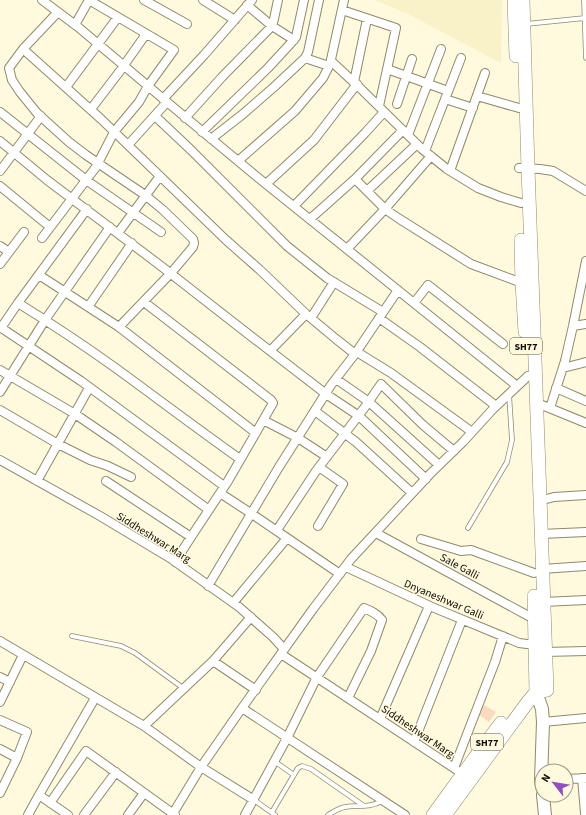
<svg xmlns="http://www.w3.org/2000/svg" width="586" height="815" font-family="'Source Sans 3',sans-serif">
<rect width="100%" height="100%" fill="#fff9de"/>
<path fill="#f9f1c7" d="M375 0H502L501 63 410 15Z"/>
<path fill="#f9dbbd" d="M484 705 496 712 489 722 478 714Z"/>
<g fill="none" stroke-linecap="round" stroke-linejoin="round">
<defs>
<path id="lane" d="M584 0 586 58
M526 24 585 18
M468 528 507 462 512 440 509 394
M72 636 121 646 135 653 183 688
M274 761 294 775
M254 800 275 815
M272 812 298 768 302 766 311 769 364 806
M328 815C333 812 339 808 345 807 360 804 367 809 382 801"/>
<path id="street" d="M42 0 78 27 167 102 256 176 517 386
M144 0 187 24
M203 0 235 20
M247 5 272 26 294 40
M342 10 396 28 379 106
M58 12 23 49 101 119 226 240 260 270 306 314 336 339 355 354
M75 25 89 0
M23 49 9 68 12 80 20 92 37 113 69 142 86 155 145 195 163 210 193 239 194 243 193 247 171 273 119 327
M305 58 329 66
M331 61 359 87 422 149 447 169 478 188 501 197 521 203
M387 69 448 91
M354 82 367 19
M66 87 118 17
M477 96 519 108
M163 99 204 55 252 0
M445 99 473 108
M397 104 412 59
M91 109 120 71 146 34
M0 112 86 180 161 232
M155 116 191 150 287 246 327 278 383 312
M185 118 222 77 272 26 274 19 278 0
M202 132 268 68 291 43 296 37 304 0
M408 135 441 49
M211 139 243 114 274 87 305 58 308 52 319 0
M0 141 47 180 161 266 252 337 326 394 359 416 426 479
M128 145 167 102
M425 151 461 58
M238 161 295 111 323 78 330 64 344 0
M519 168 540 169 553 171 586 191
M0 171 41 116
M450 171 485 73
M355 179 385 209 398 218 471 264 522 283
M266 184 314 140 357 84
M0 186 50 227
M367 191 417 144
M294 206 365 133 384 112
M310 219 355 179 403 130
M118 233 160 176
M42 238 96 167 114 132 139 102 148 86 174 50 89 0
M0 246 9 252 0 264
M347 249 385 209 431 156
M9 252 24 232
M39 275 119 327 256 433
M18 303C52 324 85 346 117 369 158 399 199 430 240 459
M414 303 428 285 503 344
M88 307 132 243
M311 318 334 282
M379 318 420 347 496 406
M573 326 586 324
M0 327 81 381 224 486
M1 328 18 303 87 209
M270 351 306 314
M357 352 391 373 472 432
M563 368 586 362
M0 370 75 414 116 442 209 510
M336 379 369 402 439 465
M556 388 586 401
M0 392 45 320 110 227
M537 403 586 423
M550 408 565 361 573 326 586 261
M0 410 58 444 90 460 108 466 131 477
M315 411 356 442 412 493
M263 420 298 438 327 457
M0 460 100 516 170 558 239 607 273 637 284 649
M37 481 89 388
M106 481 191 537 228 481 273 403 271 400 144 302
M220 493 252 514 340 574
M539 501 554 497 586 495
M318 526 343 484 319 467
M277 530 316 471 365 407 381 384 423 425 454 451
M376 533 534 619
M541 534 586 532
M421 539 461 551 471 550 534 573
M175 562 191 537
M346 567 432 607 519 643 535 645
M542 569 586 566
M208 586 279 467 331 385 355 354 398 290
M543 602 586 600
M233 603 287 538
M0 641 144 726 201 767 254 800
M545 652 586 651
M281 654 463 774
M213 661 251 617
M0 677 10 682
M0 702 23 655
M242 708 405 815
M380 719 429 606
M0 720 27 732 17 758 0 793
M543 722 586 718
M144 726 213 661 256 690
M414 742 462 620
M0 749 17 758
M454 768 495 662 503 636
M582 778 585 813
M566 779 586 778
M39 795 95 698
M50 803 86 751 175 815
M28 815 39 795 68 815
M84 815 116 772
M128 815 144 793
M172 815 201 767 242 708 313 609 351 559 430 474 463 442 493 409 528 376
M245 815 287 738 317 677 364 608C371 611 378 614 382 620L371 651 348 698"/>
<path id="secondary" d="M536 692 542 709 543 722 541 780 542 787
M543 795 545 815"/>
<path id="primary" d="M514 0 516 56
M521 240 522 283 525 332
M534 596 536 692
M433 815 479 752 501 723
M445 815 527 703 536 692 547 690 528 168 523 0"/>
</defs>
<use href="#lane" stroke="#908a6a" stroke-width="5.5"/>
<use href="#street" stroke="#908a6a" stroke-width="10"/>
<use href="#secondary" stroke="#908a6a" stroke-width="14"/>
<use href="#primary" stroke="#908a6a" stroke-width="14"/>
<use href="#lane" stroke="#fff" stroke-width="4"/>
<use href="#street" stroke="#fff" stroke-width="8"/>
<use href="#secondary" stroke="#fff" stroke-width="12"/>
<use href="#primary" stroke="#fff" stroke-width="13"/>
</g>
<g text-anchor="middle" stroke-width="3" stroke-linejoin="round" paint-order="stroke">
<g fill="#fff9de" stroke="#565245" stroke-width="1">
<rect x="510" y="338" width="32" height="16" rx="3"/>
<rect x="471" y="734" width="32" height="16" rx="3"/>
</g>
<g font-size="10" font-weight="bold" fill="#0e0b03">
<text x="526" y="350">SH77</text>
<text x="487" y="746">SH77</text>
</g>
<g font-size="11" fill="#0e0b03" stroke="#fff9de">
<text transform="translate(154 537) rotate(32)" y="4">Siddheshwar Marg</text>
<text transform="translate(460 566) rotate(28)" y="4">Sale Galli</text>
<text transform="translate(444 599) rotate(23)" y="4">Dnyaneshwar Galli</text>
<text transform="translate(418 731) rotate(34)" y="4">Siddheshwar Marg</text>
</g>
</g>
<g transform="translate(554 783) rotate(301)"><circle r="19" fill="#fff9de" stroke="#9f9a86"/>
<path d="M0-3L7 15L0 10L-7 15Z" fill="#924fc4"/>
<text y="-6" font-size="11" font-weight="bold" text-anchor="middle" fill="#0e0b03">N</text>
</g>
</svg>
